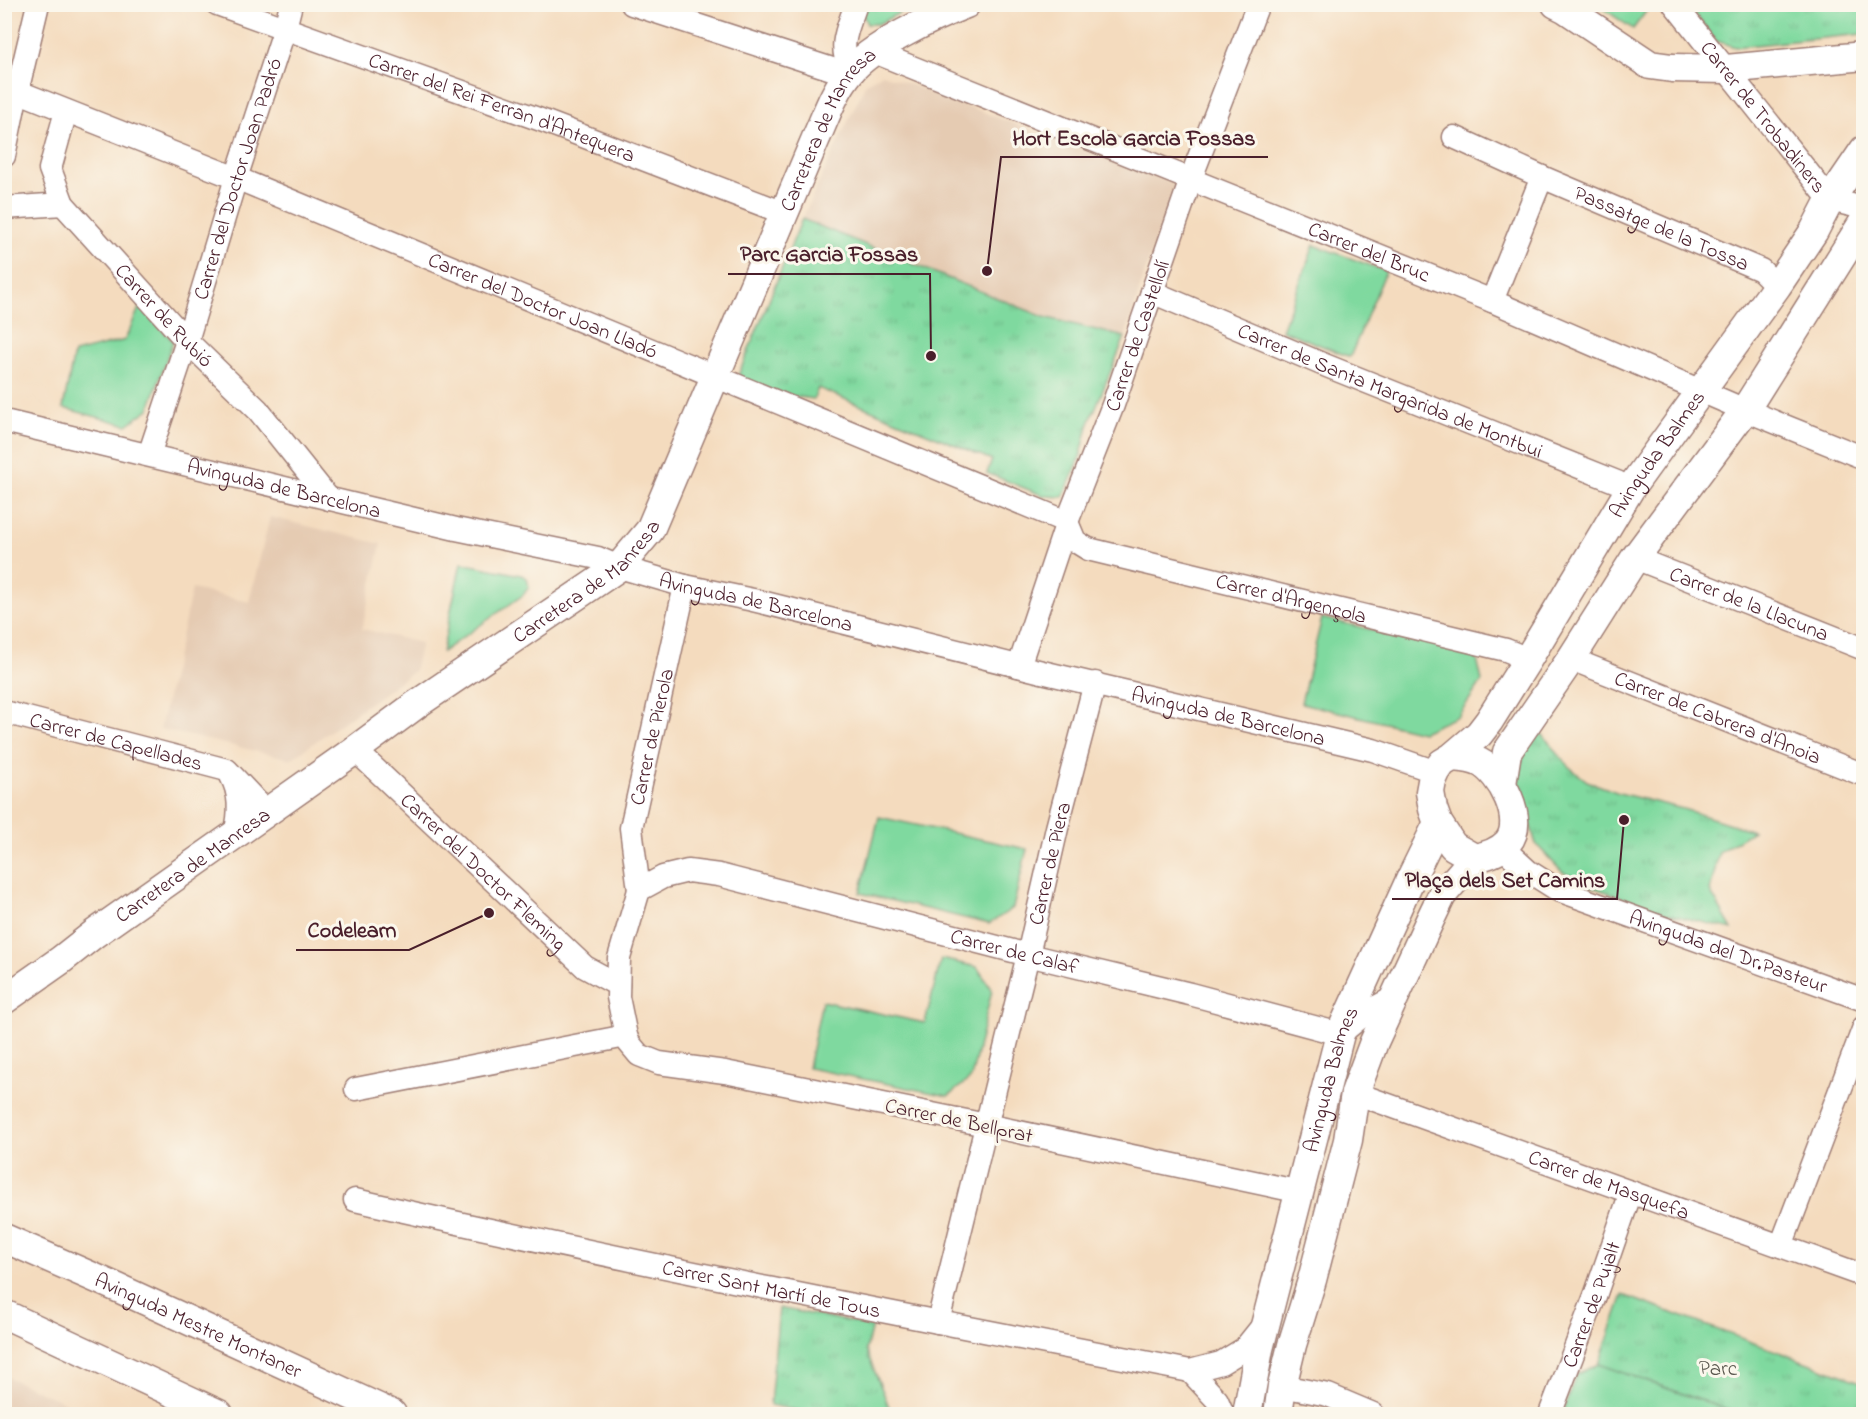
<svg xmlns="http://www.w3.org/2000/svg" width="1868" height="1419" font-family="'Indie Flower',sans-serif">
<defs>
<pattern id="park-tufts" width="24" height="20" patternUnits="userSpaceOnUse" patternTransform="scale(1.5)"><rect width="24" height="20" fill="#7fd99f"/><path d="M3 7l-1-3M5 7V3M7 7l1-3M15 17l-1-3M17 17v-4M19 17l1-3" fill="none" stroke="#6fba89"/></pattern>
</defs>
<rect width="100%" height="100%" fill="#fbf7ec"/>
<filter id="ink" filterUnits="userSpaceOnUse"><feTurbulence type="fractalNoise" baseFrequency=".0167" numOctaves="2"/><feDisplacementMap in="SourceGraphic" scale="12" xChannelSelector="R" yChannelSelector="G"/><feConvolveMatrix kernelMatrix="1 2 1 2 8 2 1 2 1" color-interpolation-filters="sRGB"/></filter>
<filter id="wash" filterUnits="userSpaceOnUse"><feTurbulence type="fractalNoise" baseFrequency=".008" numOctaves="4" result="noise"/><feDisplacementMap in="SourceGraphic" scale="24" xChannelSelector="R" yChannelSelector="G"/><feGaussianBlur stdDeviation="1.35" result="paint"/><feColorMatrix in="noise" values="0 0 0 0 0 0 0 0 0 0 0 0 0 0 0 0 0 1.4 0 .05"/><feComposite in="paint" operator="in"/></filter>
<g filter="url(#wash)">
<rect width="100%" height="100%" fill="#f4dbbe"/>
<path fill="#e5cbb2" d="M882 74 1178 185 1149 259 1125 337 1044 317 802 219 866 83Z
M270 517 381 544 362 629 421 643 414 671 291 759 160 729 192 589 249 602Z
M5 1376 90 1414H5Z"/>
<path fill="#7fd99f" stroke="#647c65" stroke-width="1.5" d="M1598 5H1651L1633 29Z
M1314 245 1386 271 1350 357 1282 330Z
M140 306 173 341 149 409 127 425 63 408 74 353 125 340Z
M461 563 521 575 527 578 529 587 523 595 442 652Z
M1322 618 1476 654 1482 681 1458 716 1422 732 1301 703Z
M879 817 1027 849 1013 908 989 924 860 893Z
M941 959 977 967 992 990 971 1078 948 1096 808 1068 822 1001 925 1023Z
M1599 1364 1739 1414H1562L1576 1375Z"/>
<path fill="url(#park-tufts)" stroke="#647c65" stroke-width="1.5" d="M864 5H915L878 24H867L861 10Z
M1688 5H1863V34L1735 47 1716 41Z
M802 219 1044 317 1125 337 1088 426 1080 458 1063 497 1044 496 987 473 992 460 818 388 814 399 773 394 738 376Z
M1536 731 1543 735 1568 766 1587 781 1619 793 1683 809 1753 831 1719 852 1710 891 1732 929 1667 914 1590 886 1562 872 1536 844 1518 784 1524 751Z
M1623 1295 1863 1383V1393L1857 1414H1739L1599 1364Z
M779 1308 872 1326 866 1350 892 1414H815L770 1405Z"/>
</g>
<g filter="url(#ink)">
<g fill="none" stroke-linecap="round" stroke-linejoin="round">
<defs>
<g id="minor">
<path id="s1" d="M217 4 541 120 784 213"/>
<path d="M632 4 835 70 850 71C838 44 847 31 856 4"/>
<path id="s2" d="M1674 4 1830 200 1864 208"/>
<path id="s3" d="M872 51 1492 301 1745 410 1864 458"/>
<path id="s4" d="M4 86 236 178 1067 522 1075 541 1088 549 1506 650 1528 659"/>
<path id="s5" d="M66 111 50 169 63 204 187 341 258 410 329 499"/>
<path d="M1454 137 1542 177"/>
<path d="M4 156 17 92 38 4"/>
<path d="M4 208 63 204"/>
<path id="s6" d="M1152 292 1322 364 1617 482 1630 489"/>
<path id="s7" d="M1492 301 1542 177 1761 270 1777 286"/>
<path id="s8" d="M4 421 456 529 598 558 619 567 685 586 753 600 1042 672 1373 750 1436 772"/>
<path id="s9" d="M149 455 187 341 236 178 285 28 291 4"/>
<path id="s10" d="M1635 558 1864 649"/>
<path id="s11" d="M1571 659 1864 775"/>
<path id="s12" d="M1019 666 1067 522 1113 405 1196 165 1258 4"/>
<path id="s13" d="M4 712 227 770 260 805 267 810"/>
<path id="s14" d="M355 750 585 967 618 985"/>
<path d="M231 776C241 794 240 815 235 834"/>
<path id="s15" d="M1502 847 1528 871 1558 890 1864 1000"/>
<path id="s16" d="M639 890 631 828 685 586"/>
<path d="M356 1089 626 1036"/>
<path id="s17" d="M1355 1093 1864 1276"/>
<path id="s18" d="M1301 1192 986 1125 725 1072 659 1063 639 1055 629 1043 626 1036 618 997 619 958 639 890 663 877 688 871 719 875 1028 955 1190 994 1340 1034 1367 1012 1395 997"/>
<path id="s19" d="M355 1200C632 1263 911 1317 1190 1371L1221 1363 1244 1349 1264 1324"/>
<path d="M1781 1246 1864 1027"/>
<path id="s20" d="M938 1322 1028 955 1057 828 1095 683"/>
<path d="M1190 1371 1217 1400 1223 1414"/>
<path d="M1282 1386 1328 1395 1373 1414"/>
<path id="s21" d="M1550 1414 1595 1296 1631 1192"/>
</g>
<g id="tertiary">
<path d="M1556 4 1566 9 1650 65 1672 68 1726 69 1864 56"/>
<path id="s22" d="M1452 757C1461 758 1470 758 1479 762 1501 773 1526 820 1508 842 1499 852 1486 856 1474 858L1453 846 1438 823 1433 809 1430 792 1432 781 1436 772 1442 763 1452 757 1479 734 1489 721 1528 659 1630 489 1777 286 1814 231 1830 200 1864 150"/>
<path d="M1502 784 1507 752 1571 659 1635 558 1745 410 1864 221"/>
<path id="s23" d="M4 1000 61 960 94 934 355 750 417 704 619 567 650 530 816 138C826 116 834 91 850 72 869 47 935 16 966 4"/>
<path id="s24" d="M4 1238 118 1288 392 1414"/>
<path d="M4 1314 219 1414"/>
<path id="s25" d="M1247 1414 1259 1349 1340 1034 1410 880 1438 823"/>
<path d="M1278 1414 1282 1386 1292 1345 1312 1280 1348 1140 1355 1093 1374 1042 1430 920 1442 895 1474 858"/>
</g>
</defs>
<use href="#minor" stroke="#9f7d74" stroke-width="25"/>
<use href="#tertiary" stroke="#9f7d74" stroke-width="31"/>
<use href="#minor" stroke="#fff" stroke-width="22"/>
<use href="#tertiary" stroke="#fff" stroke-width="28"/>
</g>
</g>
<g text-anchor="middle" stroke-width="6" stroke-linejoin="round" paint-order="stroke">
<g font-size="21" fill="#4a1f2b" stroke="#fbf7ec">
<text dy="7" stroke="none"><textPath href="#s1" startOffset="303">Carrer del Rei Ferran d'Antequera</textPath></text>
<text dy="7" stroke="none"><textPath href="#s2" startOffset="144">Carrer de Trobadiners</textPath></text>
<text dy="7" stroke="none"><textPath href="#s23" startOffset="1240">Carretera de Manresa</textPath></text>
<text dy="7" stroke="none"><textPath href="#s9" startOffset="290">Carrer del Doctor Joan Padró</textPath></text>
<text dy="7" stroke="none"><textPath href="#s7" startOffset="264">Passatge de la Tossa</textPath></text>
<text dy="7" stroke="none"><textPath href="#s3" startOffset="536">Carrer del Bruc</textPath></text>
<text dy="7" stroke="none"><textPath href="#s4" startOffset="582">Carrer del Doctor Joan Lladó</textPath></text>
<text dy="7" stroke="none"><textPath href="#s5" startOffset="248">Carrer de Rubió</textPath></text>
<text dy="7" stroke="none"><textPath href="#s12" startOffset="351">Carrer de Castellolí</textPath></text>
<text dy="7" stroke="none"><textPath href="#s6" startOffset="258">Carrer de Santa Margarida de Montbui</textPath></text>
<text dy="7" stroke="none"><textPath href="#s22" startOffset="654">Avinguda Balmes</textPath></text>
<text dy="7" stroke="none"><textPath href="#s8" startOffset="288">Avinguda de Barcelona</textPath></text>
<text dy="7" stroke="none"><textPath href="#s23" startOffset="718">Carretera de Manresa</textPath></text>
<text dy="7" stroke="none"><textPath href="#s4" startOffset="1394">Carrer d'Argençola</textPath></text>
<text dy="7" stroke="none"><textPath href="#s8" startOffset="774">Avinguda de Barcelona</textPath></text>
<text dy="7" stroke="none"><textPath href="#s10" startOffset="123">Carrer de la Llacuna</textPath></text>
<text dy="7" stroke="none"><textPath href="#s8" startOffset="1260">Avinguda de Barcelona</textPath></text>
<text dy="7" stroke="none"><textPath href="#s11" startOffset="158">Carrer de Cabrera d'Anoia</textPath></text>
<text dy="7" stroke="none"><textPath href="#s16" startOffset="156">Carrer de Pierola</textPath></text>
<text dy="7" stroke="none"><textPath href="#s13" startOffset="116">Carrer de Capellades</textPath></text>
<text dy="7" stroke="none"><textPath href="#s20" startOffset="472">Carrer de Piera</textPath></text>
<text dy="7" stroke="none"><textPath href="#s23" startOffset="232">Carretera de Manresa</textPath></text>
<text dy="7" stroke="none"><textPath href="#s14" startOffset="177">Carrer del Doctor Fleming</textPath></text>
<text dy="7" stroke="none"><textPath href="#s18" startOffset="1239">Carrer de Calaf</textPath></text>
<text dy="7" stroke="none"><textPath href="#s15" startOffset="252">Avinguda del Dr.Pasteur</textPath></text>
<text dy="7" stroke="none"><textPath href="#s25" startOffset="345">Avinguda Balmes</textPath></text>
<text transform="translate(959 1120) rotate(12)" y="7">Carrer de Bellprat</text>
<text dy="7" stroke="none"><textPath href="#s17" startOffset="270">Carrer de Masquefa</textPath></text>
<text dy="7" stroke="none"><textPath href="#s19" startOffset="426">Carrer Sant Martí de Tous</textPath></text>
<text dy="7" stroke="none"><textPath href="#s21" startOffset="117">Carrer de Pujalt</textPath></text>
<text dy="7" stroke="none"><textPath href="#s24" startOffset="213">Avinguda Mestre Montaner</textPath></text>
</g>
<g font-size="21" fill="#5a574e" stroke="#fbf7ec">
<text x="1718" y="1375">Parc</text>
</g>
</g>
<path fill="none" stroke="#4a1f2b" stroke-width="2" d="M987 271L1001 157H1268M931 356L930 274H728M1624 820L1617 899H1392M489 913L409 950H296"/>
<g fill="#4a1f2b" stroke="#fbf7ec" stroke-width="2">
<circle cx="987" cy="271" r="6"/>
<circle cx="931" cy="356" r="6"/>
<circle cx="1624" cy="820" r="6"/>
<circle cx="489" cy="913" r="6"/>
</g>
<g font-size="22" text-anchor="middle" font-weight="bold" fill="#4a1f2b" stroke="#fbf7ec" stroke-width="6" stroke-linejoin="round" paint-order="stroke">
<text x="1134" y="145">Hort Escola Garcia Fossas</text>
<text x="829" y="261">Parc Garcia Fossas</text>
<text x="1505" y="887">Plaça dels Set Camins</text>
<text x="352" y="937">Codelearn</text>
</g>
<rect width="1868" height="1419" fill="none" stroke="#fbf7ec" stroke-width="24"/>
</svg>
